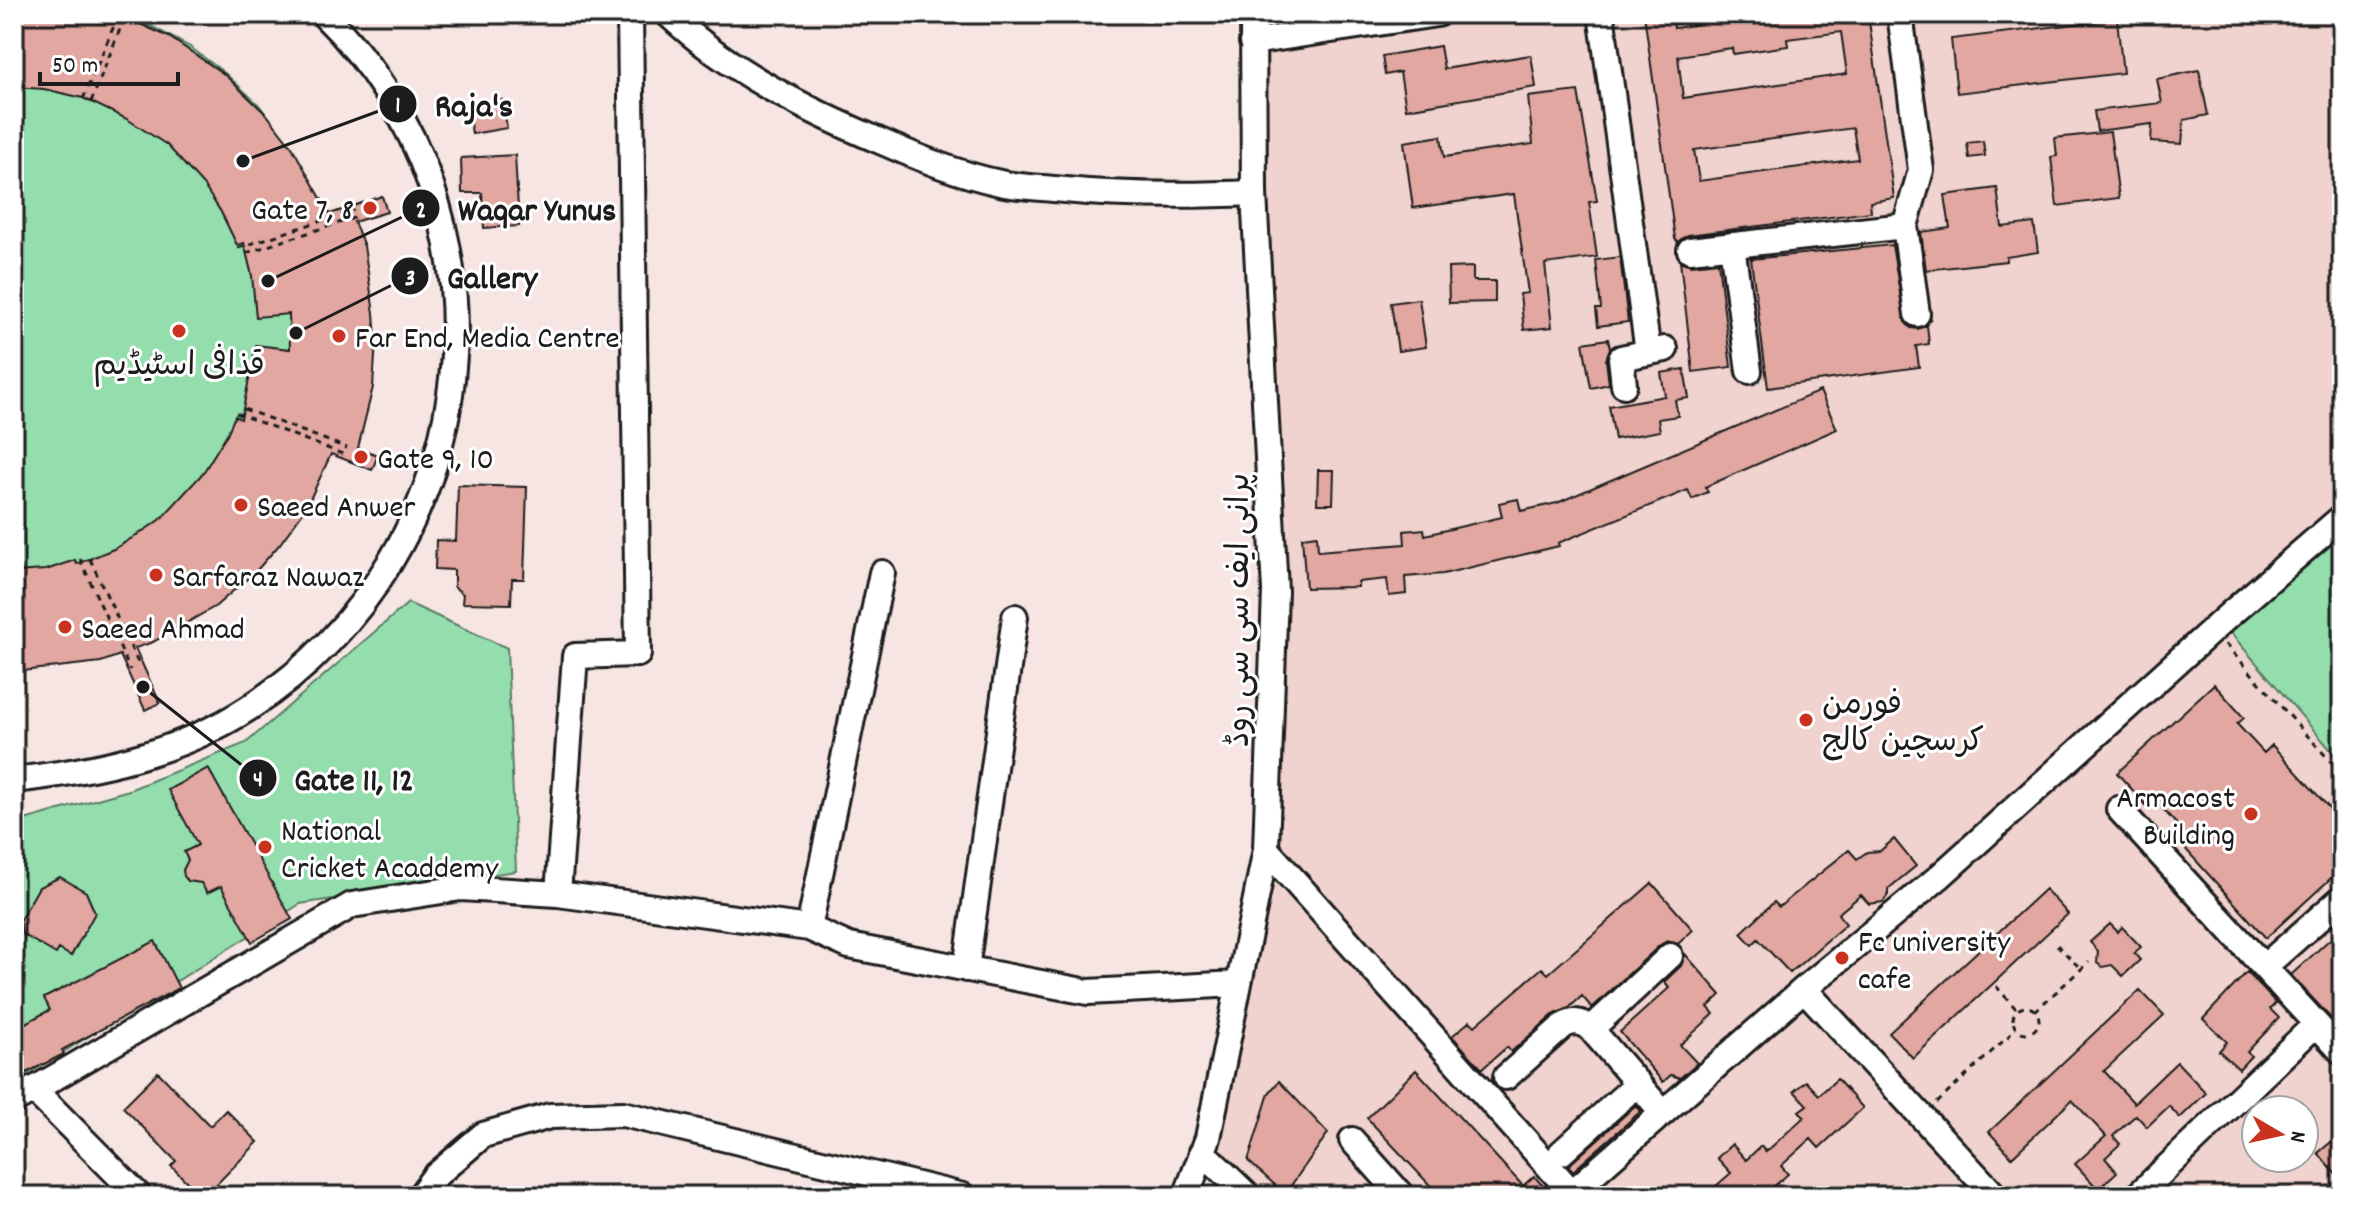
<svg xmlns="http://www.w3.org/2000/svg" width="2356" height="1210" font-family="Dekko,'Playpen Sans Arabic',sans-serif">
<rect width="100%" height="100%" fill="#f6e5e2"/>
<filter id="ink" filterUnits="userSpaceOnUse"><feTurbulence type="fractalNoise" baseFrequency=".0125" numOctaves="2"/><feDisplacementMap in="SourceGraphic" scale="16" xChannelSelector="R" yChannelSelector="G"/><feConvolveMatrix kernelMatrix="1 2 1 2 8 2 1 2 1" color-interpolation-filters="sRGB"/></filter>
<g filter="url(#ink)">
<path fill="#f0d2ce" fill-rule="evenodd" d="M1252 14H2342V1196H1271L1208 1138 1266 849 1275 591ZM2256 1110H2304V1158H2256Z"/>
<path fill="#94deae" stroke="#587d65" stroke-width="2" d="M14 14H121L151 26 190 47 226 74 259 105 286 141 344 353 14 666Z
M2342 531V763L2228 630Z
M408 603 507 648 516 871 300 904 14 1083V823L129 790 246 743Z"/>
<path fill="#e1a7a0" stroke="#1c1c1c" stroke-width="2" fill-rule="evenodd" d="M14 14H118L169 37 224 74 268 116 292 147 330 214 382 196 387 212 354 222 364 246 374 313 376 340 373 387 358 448 378 455 372 470 331 454 306 508 279 545 257 570 216 606 153 642 135 648 160 703 145 710 120 655 101 662 14 672V572L46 570 75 560 77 564 116 548 160 520 203 473 227 434 235 416 241 419 256 345 290 349 289 314 256 317 252 276 244 243 237 245 221 212 204 186 167 145 127 119 83 98 44 89 14 87Z
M1644 14H1672L1674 28 1727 20 1726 14H1868L1894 198 1870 202 1871 212 1688 235 1678 242 1675 239ZM1841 32 1847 74 1683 98 1678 56 1732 48 1733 54 1788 46 1787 39ZM1853 128 1858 159 1699 181 1694 150Z
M2117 19 2123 73 1957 93 1951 39Z
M1440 46 1444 69 1531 55 1536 87 1406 109 1400 72 1385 75 1382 56Z
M2199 70 2208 115 2184 120 2182 144 2151 142 2152 124 2097 131 2094 111 2162 103 2157 79Z
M1578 91 1597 201 1589 202 1597 257 1545 264 1552 327 1524 330 1520 294 1528 293 1514 194 1413 208 1404 142 1441 136 1444 157 1533 144 1528 97Z
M503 100 507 128 472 134 468 105Z
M2110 132 2119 198 2057 206 2051 157 2057 156 2055 138Z
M1983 141 1985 156 1969 158 1967 143Z
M515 155 519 226 484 228 482 193H462L461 158Z
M1997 188 2002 227 2034 223 2038 252 2006 257V261L1926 270 1921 232 1950 228 1945 195Z
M1892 245 1905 322 1911 328 1918 329 1927 325 1929 344 1916 346 1919 367 1768 388 1751 259Z
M1620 257 1628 322 1598 326 1596 309H1601L1596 260Z
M1680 261 1691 265 1718 262 1731 367 1693 372Z
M1473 267V281H1495V302L1449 303 1448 268Z
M1419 299 1426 347 1398 351 1391 303Z
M1608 339 1610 348 1606 360 1609 384 1591 388 1583 343Z
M1684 369 1689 398 1675 400 1678 416 1658 419 1660 431 1615 439 1609 406 1665 396 1661 373Z
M1820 391 1837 429 1705 487 1708 492 1692 499 1688 490 1558 543 1559 546 1443 574 1405 577 1406 594 1389 596 1387 579 1358 582V587L1306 588 1302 537 1317 535 1318 551 1405 544 1404 531 1424 529 1425 535 1502 517 1499 503 1518 499 1521 511 1557 503Z
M1318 470H1334L1333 504H1317Z
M458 485 527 487 524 579H512L511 604 462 603 463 594 454 587V570L435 569 436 540 456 541Z
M2214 684 2244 718 2237 724 2264 753 2272 745 2342 822V868L2266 938 2172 834 2179 827 2153 798 2146 805 2117 773Z
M208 768 292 919 252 942 221 886 207 893 201 883 188 881 184 876 183 870 188 860 184 852 198 845 168 790Z
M1894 839 1916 866 1888 889V895L1883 902 1869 904 1861 895 1838 914 1846 924 1790 973 1758 939 1752 945 1741 933 1774 902 1779 907 1849 850 1857 859 1867 852 1880 851Z
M60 877 86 892 95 913 71 956 59 949 56 954 22 934 20 920 39 887Z
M1652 883 1693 930 1678 944 1667 941 1660 945 1592 1008 1582 996 1569 1008 1553 1015 1511 1052 1507 1047 1482 1069 1452 1036 1470 1021 1475 1026 1542 968 1548 974Z
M2045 889 2068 914 1913 1058 1889 1033Z
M2110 924 2118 932 2122 927 2141 947 2134 953 2140 960 2123 976 2112 965 2102 967 2097 963 2098 951 2090 942Z
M2342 928V1030L2291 975Z
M155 941 179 988 62 1050 64 1054 20 1076 14 1064V1029L50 1010 44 998Z
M1685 954 1721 995 1708 1007 1714 1014 1680 1045 1697 1063 1680 1078 1671 1075 1663 1082 1620 1032 1669 988 1664 982 1681 966Z
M2247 972 2276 1003 2270 1009 2279 1018 2247 1052 2251 1056 2239 1069 2219 1051 2227 1042 2203 1019Z
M2140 990 2164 1015 2104 1071 2134 1103 2177 1062 2206 1093 2180 1118 2169 1106 2147 1127 2136 1115 2113 1136 2120 1144 2105 1158 2117 1172 2098 1189 2075 1164 2106 1136 2072 1100 2012 1157 1989 1132Z
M1416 1070 1523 1186 1534 1176 1552 1196H1440L1367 1118Z
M158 1072 210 1126 226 1110 258 1142 205 1196H201L171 1166 176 1161 123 1107Z
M1837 1079 1863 1108 1819 1148 1811 1139 1781 1166 1788 1174 1763 1196H1725L1716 1186 1731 1173 1717 1158 1732 1144 1746 1160 1761 1146 1766 1152 1804 1117 1799 1111 1807 1105 1794 1091 1806 1081 1819 1095Z
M1279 1081 1328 1133 1285 1194 1248 1161 1269 1093Z
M1636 1105 1641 1111 1573 1171 1568 1166Z
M2342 1133V1182L2318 1153Z"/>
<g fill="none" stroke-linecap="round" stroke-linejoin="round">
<defs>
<path id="minor" d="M668 14C729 71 804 109 880 141 919 158 958 174 1000 183 1018 187 1036 187 1054 189 1121 196 1187 196 1254 193
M1601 14 1648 352
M1900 14 1921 170 1905 226 1917 314
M1252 42 1437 14
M1732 245 1749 371
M1690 250 1905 226
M1624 385 1621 358 1665 349
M14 780C95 771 180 753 249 708 488 552 527 215 323 14
M2119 809 2342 1052
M1266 849 1575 1196
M558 894 575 656 638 654 630 14
M809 928 882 573
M2264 967 2342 898
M966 969 1015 617
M1804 989 1995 1196
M1591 1029 1670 956
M1506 1077 1563 1026C1573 1020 1582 1021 1591 1029L1663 1113
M33 1089 139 1196
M14 1101 352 905 461 888 558 894 809 928 849 946 1088 992 1237 984
M1352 1140 1402 1196
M1202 1152 1248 1196
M1561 1153 1638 1083
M420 1196 434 1177 483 1135 550 1116 623 1114 963 1196
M1186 1196 1208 1138 1266 849 1275 591 1254 193 1253 14
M1568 1196 1804 989 1939 877 2229 615 2342 517
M2137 1196 2316 1024"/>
</defs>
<use href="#minor" stroke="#1c1c1c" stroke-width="30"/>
<path stroke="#1c1c1c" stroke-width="3" stroke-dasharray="6 6" stroke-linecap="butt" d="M83 99 119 14
M91 102 126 14
M238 248 354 210
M246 253 357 217
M244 409 347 448
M236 413 345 455
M80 559 130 670
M90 559 139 665
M2225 644 2342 774
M2057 945 2080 968
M1996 986 2017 1010
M2013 1020a13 13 0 1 1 26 0a13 13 0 1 1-26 0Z
M2035 1011 2089 962
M1937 1103 2016 1029"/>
<use href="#minor" stroke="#fff" stroke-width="24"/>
</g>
</g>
<g fill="#c8321e" stroke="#fff" stroke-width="3">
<circle cx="370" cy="208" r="8"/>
<circle cx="179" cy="331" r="8"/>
<circle cx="339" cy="336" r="8"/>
<circle cx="361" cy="457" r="8"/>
<circle cx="241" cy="505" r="8"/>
<circle cx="156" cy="575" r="8"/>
<circle cx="65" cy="627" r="8"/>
<circle cx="1806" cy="720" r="8"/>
<circle cx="2251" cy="814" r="8"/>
<circle cx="265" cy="847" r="8"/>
<circle cx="1842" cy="958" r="8"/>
</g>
<g text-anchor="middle" stroke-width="6" stroke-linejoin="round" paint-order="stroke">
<g font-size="32" fill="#1c1c1c" stroke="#fff" text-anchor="start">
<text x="354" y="219" text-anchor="end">Gate 7, 8</text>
<text x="355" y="347">Far End, Media Centre</text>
<text x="179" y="374" text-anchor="middle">قذافی اسٹیڈیم</text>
<text x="377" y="468">Gate 9, 10</text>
<text x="257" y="516">Saeed Anwer</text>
<text x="172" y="586">Sarfaraz Nawaz</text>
<text x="81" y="638">Saeed Ahmad</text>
<text x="1822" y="713">فورمن<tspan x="1822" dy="37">کرسچین کالج</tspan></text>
<text x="2235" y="807" text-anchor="end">Armacost<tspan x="2235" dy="37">Building</tspan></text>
<text x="281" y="840">National<tspan x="281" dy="37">Cricket Acaddemy</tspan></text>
<text x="1858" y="951">Fc university<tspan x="1858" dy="37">cafe</tspan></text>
</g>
<g font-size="32" fill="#1c1c1c" stroke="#fff">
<text transform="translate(1237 610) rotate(-90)" y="11">پرانی ایف سی سی روڈ</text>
</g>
</g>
<path fill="none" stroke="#1c1c1c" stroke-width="3" d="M243 161L398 104M268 281L421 208M296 333L410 276M143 687L258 778"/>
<g fill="#1c1c1c" stroke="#fff" stroke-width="3">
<circle cx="243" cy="161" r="8"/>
<circle cx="268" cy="281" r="8"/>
<circle cx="296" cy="333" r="8"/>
<circle cx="143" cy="687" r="8"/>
<circle cx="398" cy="104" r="20"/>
<circle cx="421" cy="208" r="20"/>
<circle cx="410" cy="276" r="20"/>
<circle cx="258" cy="778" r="20"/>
</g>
<g font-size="24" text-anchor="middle" font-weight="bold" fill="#fff">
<text x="398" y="112">1</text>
<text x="421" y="217">2</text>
<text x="410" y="285">3</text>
<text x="258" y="786">4</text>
</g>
<g font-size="34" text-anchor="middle" font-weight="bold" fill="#1c1c1c" stroke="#fff" stroke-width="6" stroke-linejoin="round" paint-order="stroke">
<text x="474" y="116">Raja's</text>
<text x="537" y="220">Waqar Yunus</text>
<text x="492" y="288">Gallery</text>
<text x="354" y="790">Gate 11, 12</text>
</g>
<rect width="2356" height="1210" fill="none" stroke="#fff" stroke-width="48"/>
<rect x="24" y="24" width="2308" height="1162" fill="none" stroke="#1c1c1c" stroke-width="3" filter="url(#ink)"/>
<g transform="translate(2280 1134) rotate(99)"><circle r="38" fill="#ffffff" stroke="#a4a4a4" stroke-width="2"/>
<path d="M0-6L14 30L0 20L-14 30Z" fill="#c8321e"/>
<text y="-12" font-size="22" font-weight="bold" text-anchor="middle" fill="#1c1c1c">N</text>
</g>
<path d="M40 72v12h138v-12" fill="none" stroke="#1c1c1c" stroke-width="4"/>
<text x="52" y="72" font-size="24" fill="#1c1c1c" stroke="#ffffff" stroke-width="6" paint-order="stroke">50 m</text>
</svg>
